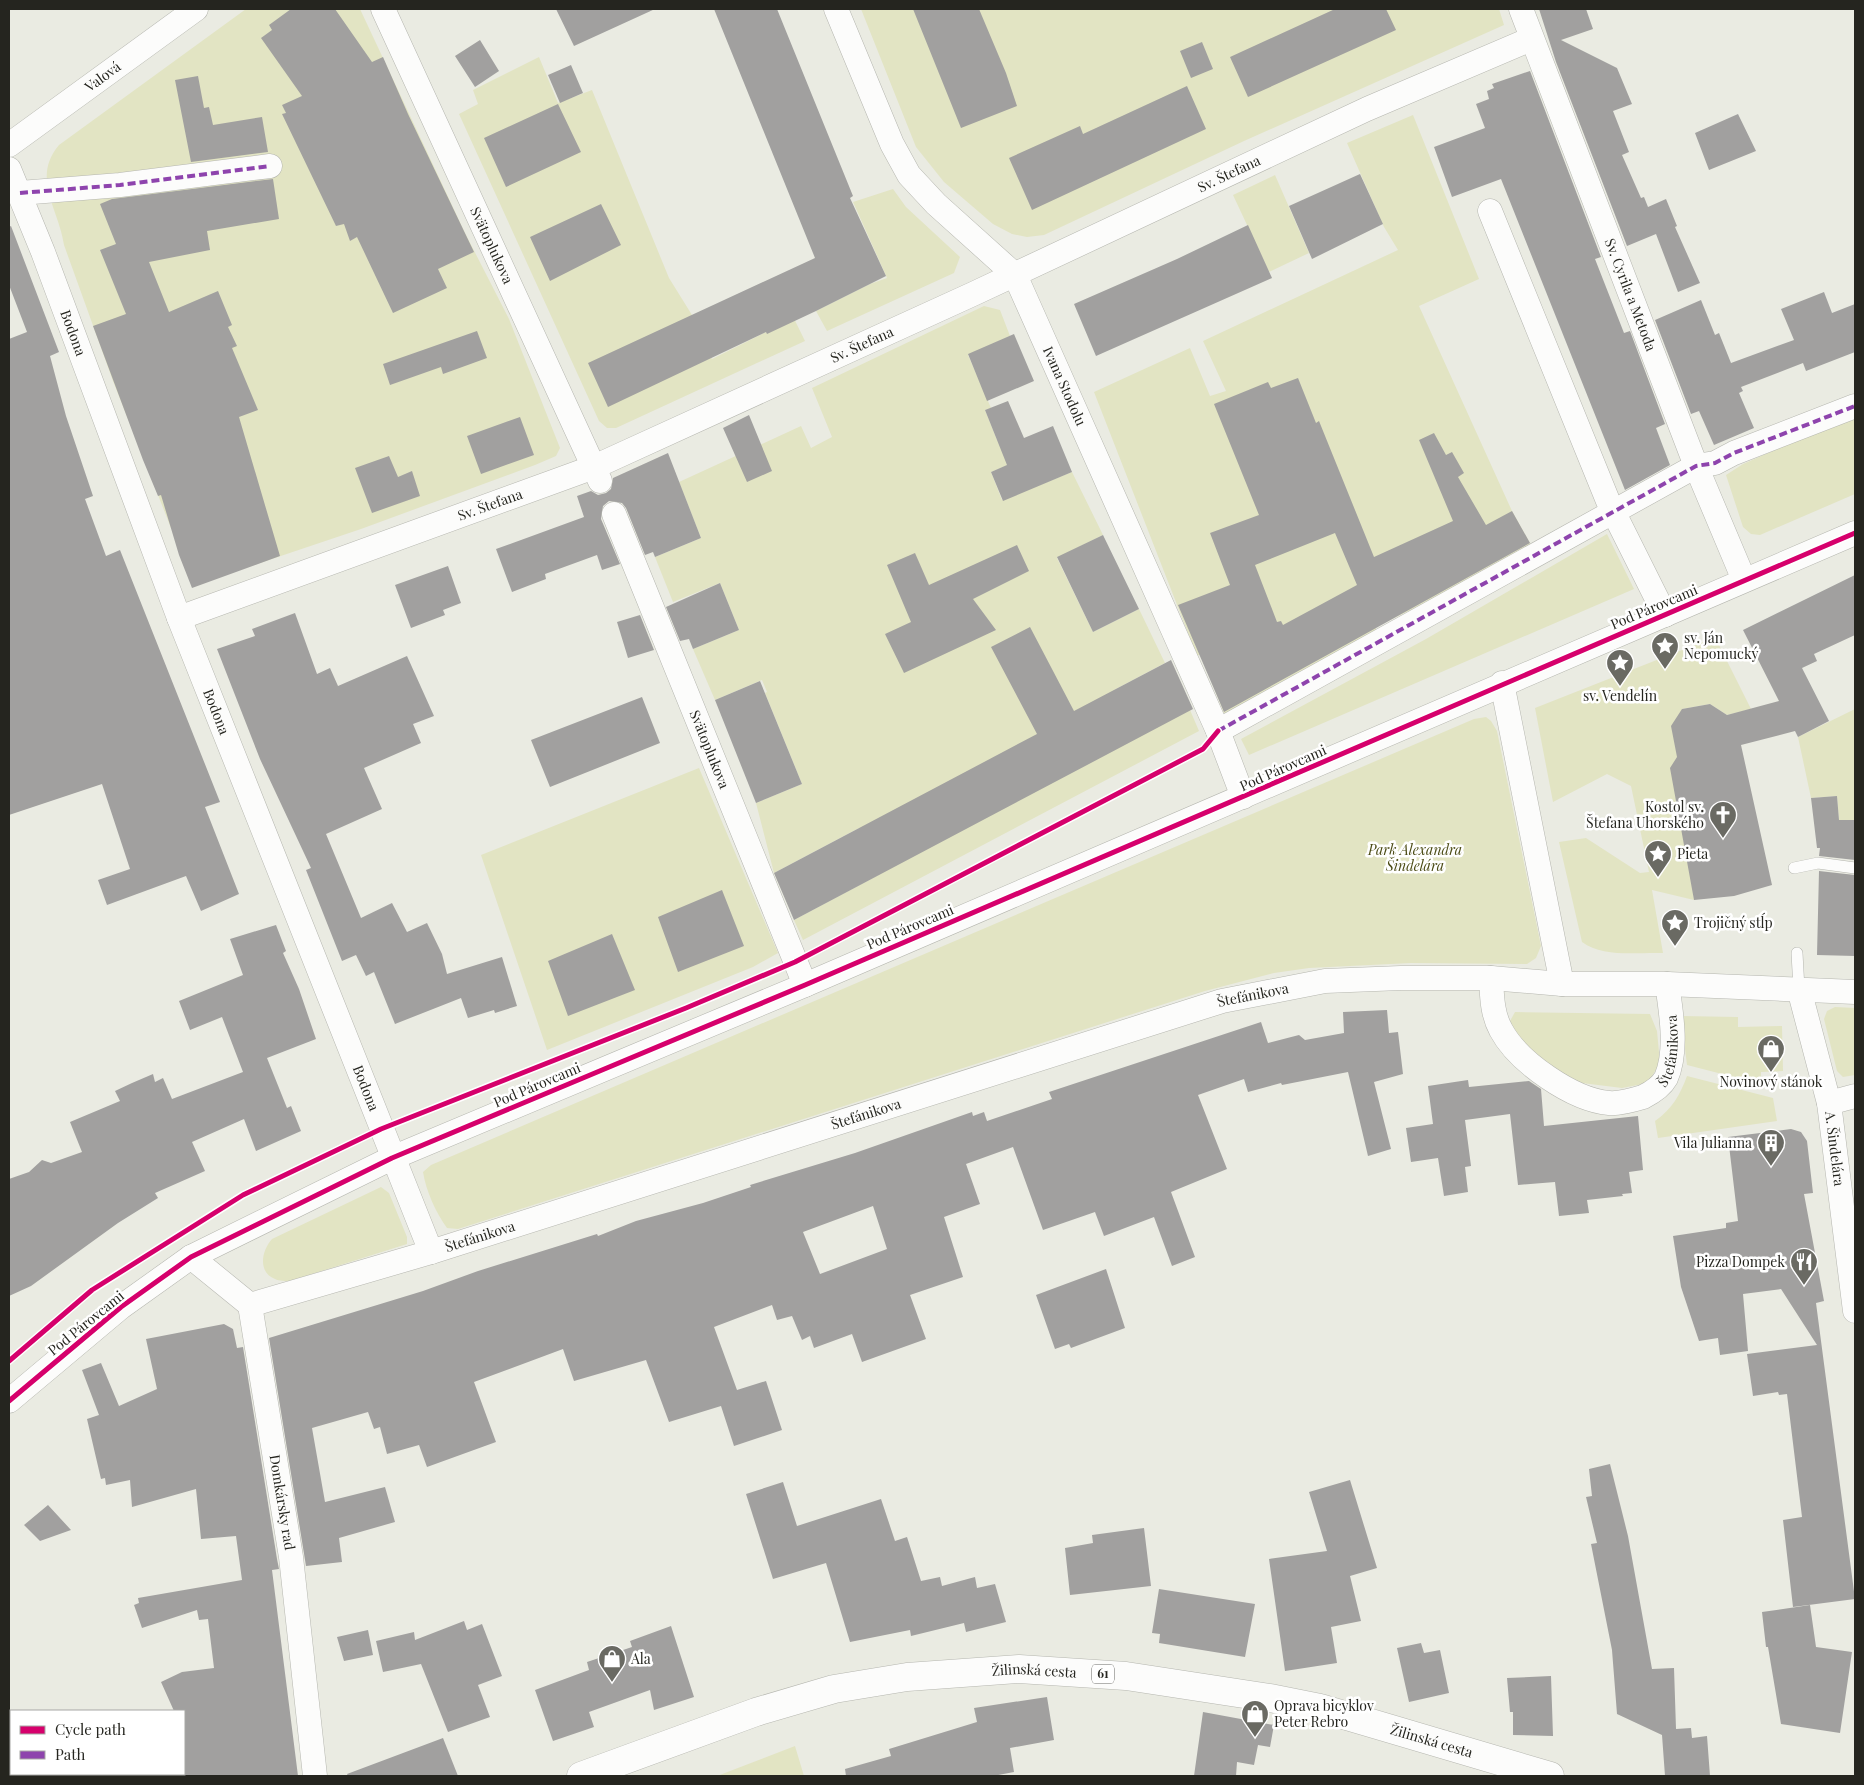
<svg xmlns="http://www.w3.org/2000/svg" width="1864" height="1785" font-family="'Playfair Display',serif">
<rect width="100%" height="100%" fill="#eaebe2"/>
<path fill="#e2e4c3" d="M246 9H360L465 233 509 319 560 448 556 456 535 465 361 529 248 567 171 528 113 381 64 245C59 209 31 178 59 145Z
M861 9H1499L1504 25 1244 141 1044 235 1027 237 1012 234 993 224 944 182 916 147Z
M539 57 558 103 592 90 669 278 692 315 712 359 766 332 783 326 763 282 775 280 805 341 616 428H607L599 421 459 114 478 104 473 90Z
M1413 115 1479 279 1419 306 1512 511 1531 545 1428 602 1375 627 1378 632 1225 716 1201 654 1197 656 1094 392 1190 348 1210 396 1226 391 1203 341 1398 250 1384 227 1347 143Z
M1275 175 1309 253 1269 272 1233 195Z
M893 189 906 207 960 257 954 273 827 331 816 311 870 284 887 278 853 202Z
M984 306 1000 310 1010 336 968 355 991 408 985 410 997 440 1013 463 991 472 1002 500 1072 472 1103 535 1057 558 1093 632 1139 609 1165 663 1114 690 1128 715 1190 710 1199 731 803 940 794 920 882 873 859 828 774 873 756 803 802 784 765 693 767 692 762 680 715 700 693 649 739 630 720 583 673 602 655 557 701 538 679 482 801 426 811 448 832 437 812 388Z
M1855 415V494L1760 535 1751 534 1743 527 1726 475 1743 464Z
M1607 534 1634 589 1249 755 1241 739 1426 639Z
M1715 637 1751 709 1727 715 1710 704 1682 709 1677 757 1694 900 1652 890 1663 953C1638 952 1603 958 1582 942L1559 842 1586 838 1640 873 1649 872 1631 786 1607 774 1553 802 1535 708Z
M1855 709V820H1839L1837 796 1811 798 1798 737Z
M1486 717 1491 721 1497 731 1541 946 1536 958 1527 964 1411 963 1309 968 1274 973 1205 991 458 1229 447 1228C436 1213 426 1191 423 1172L431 1165 1474 719Z
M699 768 778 953 753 967 547 1050 481 855Z
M1835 1007 1855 1008V1075L1843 1077 1837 1071 1824 1019 1827 1011Z
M1515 1012 1650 1014 1657 1031 1660 1063 1648 1083 1622 1088 1574 1082 1517 1040 1510 1021Z
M1681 1016 1738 1017V1027L1782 1026 1783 1071 1761 1072V1084L1687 1065Z
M1687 1076 1773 1098 1777 1121 1658 1138 1655 1121C1672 1109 1680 1095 1687 1076Z
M381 1187 389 1193 407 1237V1244L290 1281C286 1281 279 1281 275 1279 257 1272 262 1250 272 1239Z
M795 1746 804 1776H717Z"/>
<path fill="#a1a09f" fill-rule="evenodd" d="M291 9H335L372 62 383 57 408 114 474 252 438 269 447 288 393 313 357 237 350 241 344 224 336 226 282 114 286 113 282 105 302 96 261 38 272 30 269 25Z
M556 9H655L574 46Z
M714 9H777L853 196 850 198 886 276 816 311 767 334 766 332 608 407 588 363 815 258Z
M913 9H979L1006 73 1017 106 961 128Z
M1335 9H1386L1396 30 1248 97 1230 57Z
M1539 9H1586L1593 29 1561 40 1617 68 1632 104 1613 111 1629 152 1622 155 1641 198 1644 197 1648 207 1666 199 1677 226 1675 227 1700 283 1678 292 1656 234 1627 246 1556 62Z
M480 40 499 71 475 87 455 56Z
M1202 42 1213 69 1191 78 1180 51Z
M571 65 583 93 560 103 548 75Z
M1530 71 1601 257 1595 259 1624 333 1630 331 1665 424 1656 428 1670 465 1625 490 1501 179 1452 197 1434 147 1485 128 1476 104 1489 99 1487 91 1494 88 1492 84Z
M198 76 204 108 209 107 213 125 262 117 268 152 191 162 175 80Z
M1187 86 1206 129 1032 210 1009 158 1080 126 1083 134Z
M558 104 581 152 506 187 484 138Z
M1738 114 1756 151 1709 170 1695 133Z
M1360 174 1383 224 1312 259 1289 206Z
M273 179 279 219 207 231 210 250 149 262 169 312 218 291 232 325 228 327 237 346 232 348 258 410 239 417 280 556 192 588 179 555 161 495 158 496 143 460 93 326 126 314 100 250 116 244 100 204 112 199Z
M601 204 621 245 550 281 530 237Z
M1248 225 1272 278 1096 356 1074 304 1177 259Z
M11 226 59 352 50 356 66 416 93 496 85 499 106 556 120 550 220 802 205 807 239 894 201 911 186 876 107 905 98 880 130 869 102 784 9 815V339L27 332 9 285V227Z
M1824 292 1832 313 1855 304V352L1806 371 1803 363 1741 387 1743 391 1739 393 1754 428 1714 445 1699 411 1691 414 1655 320 1701 300 1715 335 1719 333 1731 363 1794 340 1781 309Z
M477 331 487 358 443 374 441 367 390 385 383 364Z
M1014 334 1034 381 987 401 968 354Z
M1298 378 1316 423 1319 421 1374 557 1453 521 1419 440 1434 433 1446 455 1452 452 1464 473 1458 477 1486 525 1512 511 1530 543 1224 712 1178 605 1230 585 1210 533 1259 515 1214 404 1268 382 1271 388ZM1335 533 1357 585 1283 625 1281 621 1277 622 1255 565Z
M1008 401 1024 438 1053 426 1072 472 1003 501 991 472 1007 465 985 410Z
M749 415 772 471 747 482 723 428Z
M520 417 534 455 481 474 467 436Z
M668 453 701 538 655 557 653 552 645 555 626 508 622 503 609 501 603 506 601 519 620 564 602 570 597 555 545 574 546 579 512 592 496 549 584 517 577 496 591 491 598 495 606 493 611 489 613 478Z
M389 456 398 477 412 471 420 496 372 513 355 468Z
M1103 535 1139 609 1093 632 1057 557Z
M1017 545 1029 571 973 599 996 630 904 673 885 634 911 622 887 565 915 553 929 585Z
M448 566 461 603 443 610 445 615 411 628 395 585Z
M1855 575V635L1814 654 1817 661 1802 668 1829 721 1798 737 1795 731 1741 745 1772 885 1734 896 1694 900 1670 768 1677 757 1671 726 1682 709 1710 704 1727 715 1779 701 1743 630Z
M720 583 739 630 693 649 689 639 680 641 666 607Z
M295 613 317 674 330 668 338 686 407 656 434 716 413 724 421 743 364 768 382 809 326 834 361 918 392 903 407 932 427 923 442 954 447 974 502 957 517 1006 495 1013 494 1010 468 1018 461 998 395 1024 374 972 366 976 356 955 342 961 306 870 311 868 260 759 217 649 255 636 252 629Z
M640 615 654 650 628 658 617 622Z
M1030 627 1074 711 1171 660 1193 709 794 920 774 873 1037 734 991 647Z
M760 681 802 784 756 803 715 700Z
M642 697 660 743 550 787 531 740Z
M1837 796 1839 820H1855V860L1819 856 1820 848H1817L1811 798Z
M1819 871 1855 875V956L1817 955Z
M722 890 744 946 678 972 658 917Z
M276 925 286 951 283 953 299 989 316 1039 267 1058 287 1108 291 1106 301 1131 256 1151 244 1119 192 1142 205 1171 155 1193 158 1198 118 1223 31 1286 9 1296V1179L29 1172 42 1160 51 1163 82 1152 70 1122 120 1101 115 1091 132 1083 153 1074 155 1082 163 1078 172 1099 243 1072 222 1017 190 1030 179 1001 243 975 230 939Z
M612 934 635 990 568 1016 548 961Z
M1387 1010 1389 1033 1398 1032 1403 1074 1374 1082 1391 1149 1368 1156 1348 1072 1282 1085 1281 1083 1248 1092 1244 1079 1198 1095 1227 1169 1171 1192 1195 1257 1172 1266 1154 1217 1104 1236 1095 1212 1043 1230 1013 1147 966 1164 980 1204 944 1217 963 1277 910 1295 926 1339 862 1362 852 1334 814 1348 810 1336 802 1340 792 1316 777 1320 772 1305 714 1327 737 1390 766 1381 782 1430 734 1446 721 1406 669 1422 646 1360 574 1381 563 1349 474 1382 496 1442 427 1467 419 1445 387 1454 380 1427 374 1429 368 1412 312 1428 325 1502 385 1487 395 1522 339 1538 342 1562 306 1566 269 1338 423 1291 478 1271 597 1234 598 1236 636 1221 703 1203 751 1187 750 1185 855 1153 972 1112 973 1116 984 1112 987 1121 1052 1099 1049 1092 1261 1022 1268 1043 1299 1035 1305 1040 1344 1033 1343 1012ZM873 1206 887 1249 820 1274 803 1232Z
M1468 1080 1469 1087 1529 1081 1541 1089 1544 1126 1638 1116 1643 1170 1629 1172 1632 1193 1622 1194 1623 1196 1587 1200 1589 1213 1559 1216 1555 1182 1518 1185 1510 1114 1465 1120 1471 1166 1465 1167 1468 1192 1444 1196 1438 1158 1411 1162 1406 1128 1433 1124 1428 1086Z
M1791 1129 1801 1132 1807 1141 1813 1193 1804 1194 1824 1301 1816 1303 1855 1599 1793 1607 1783 1520 1802 1517 1787 1394 1779 1395 1778 1392 1753 1396 1747 1354 1817 1345 1781 1289 1743 1294 1748 1351 1720 1355 1718 1338 1699 1341 1681 1287 1673 1236 1726 1228V1223L1738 1221 1728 1137Z
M1106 1269 1125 1328 1071 1348 1069 1344 1055 1349 1036 1295Z
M224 1324 233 1329 237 1348 243 1347 277 1559 279 1569 272 1570 298 1776H184V1711H174L161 1682 182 1672 214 1668 208 1619 199 1620 197 1610 142 1628 134 1605 139 1603 138 1598 242 1580 236 1536 201 1539 196 1489 132 1507 130 1480 106 1485 105 1478 101 1479 87 1419 99 1415 82 1370 101 1363 119 1406 157 1389 146 1339Z
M1610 1464 1628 1536 1652 1669 1674 1668 1676 1729 1691 1728 1692 1738 1707 1736 1710 1776H1665L1662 1735 1617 1714 1612 1650 1591 1544 1597 1543 1586 1497 1592 1496 1589 1469Z
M1350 1480 1377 1568 1350 1576 1361 1621 1331 1627 1337 1663 1285 1671 1269 1559 1327 1551 1309 1492Z
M783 1482 797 1526 881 1499 895 1541 907 1537 921 1581 940 1577 942 1586 975 1577 977 1588 995 1584 1006 1622 966 1632 964 1623 911 1636 910 1630 850 1642 826 1563 773 1579 746 1494Z
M48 1505 71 1530 40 1541 24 1525Z
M1144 1528 1151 1586 1070 1595 1065 1548 1093 1543 1092 1535Z
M1159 1589 1255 1604 1245 1657 1159 1643 1160 1634 1152 1633Z
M1810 1605 1816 1647 1852 1652 1840 1733 1781 1724 1768 1647H1766L1762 1612Z
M464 1621 467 1630 482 1624 502 1676 478 1685 490 1717 448 1732 421 1664 383 1672 376 1641 414 1632 415 1640Z
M671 1626 694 1697 654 1710 650 1690 589 1712 594 1727 553 1741 535 1690 589 1670 587 1662 632 1647 630 1641Z
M368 1630 373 1655 344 1661 337 1637Z
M1421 1643 1424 1653 1440 1650 1449 1693 1409 1702 1397 1648Z
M1551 1676 1553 1736 1513 1735V1712H1510L1507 1678Z
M1047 1697 1054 1740 1010 1748 1014 1772 993 1776H846L845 1769 891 1756 889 1749 977 1722 974 1708Z
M1203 1712 1274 1725 1270 1747 1258 1745 1254 1765 1237 1762 1236 1776H1194Z
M443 1738 458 1776H348L347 1774Z"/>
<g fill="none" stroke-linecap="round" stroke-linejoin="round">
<defs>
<path id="service" d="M1794 868 1818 863 1855 868
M1797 953 1799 989"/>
<g id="minor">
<path id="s1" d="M383 9 600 481"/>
<path id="s2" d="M836 9 892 144 909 175 936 204 1015 275 1218 731 1243 797"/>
<path id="s3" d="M1521 9 1696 466 1744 580"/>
<path id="s4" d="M9 145 196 9"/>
<path id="s5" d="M9 169 43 252 179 618 431 1252"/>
<path d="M20 193 120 185 270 166"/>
<path d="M1490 211 1608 501 1665 615"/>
<path id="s6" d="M614 514 805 985"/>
<path id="s7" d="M179 618 594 467 973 294 1367 109 1531 39"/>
<path d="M1502 683 1562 984"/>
<path d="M1218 731 1696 466 1715 463 1734 453 1855 406"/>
<path id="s8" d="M1491 978C1492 996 1492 1014 1501 1030 1518 1062 1573 1100 1609 1103 1619 1104 1633 1100 1643 1097 1651 1093 1661 1087 1666 1078 1678 1051 1671 1011 1667 984"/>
<path id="s9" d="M1799 989 1829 1103 1855 1311"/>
<path d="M1829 1103 1855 1096"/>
<path id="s10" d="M191 1257 250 1305 291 1557 315 1776"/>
<path id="s11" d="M250 1305 431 1252 1222 1001 1325 981 1401 978H1491L1562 984H1667L1855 992"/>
<path d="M9 1401 121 1307 191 1257 392 1158 805 985 1855 533"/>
</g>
<g id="primary">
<path id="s12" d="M581 1776 756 1712 834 1689 907 1677 1019 1669 1126 1676 1270 1698 1320 1708 1550 1776"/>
</g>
</defs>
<use href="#service" stroke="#b5b6af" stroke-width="12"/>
<use href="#minor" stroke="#b5b6af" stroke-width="25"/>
<use href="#primary" stroke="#b5b6af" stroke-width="29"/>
<use href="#service" stroke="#fcfcfb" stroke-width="11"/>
<use href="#minor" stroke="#fcfcfb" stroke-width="24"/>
<use href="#primary" stroke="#fcfcfb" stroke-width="28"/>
<path stroke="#8e44ad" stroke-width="4" stroke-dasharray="8 4" stroke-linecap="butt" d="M20 193 120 185 270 166
M1218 731 1696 466 1715 463 1734 453 1855 406"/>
<defs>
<path id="cycleway" d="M9 1361 92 1290 243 1195 381 1129 686 1008 795 962 1203 749 1218 731
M9 1401 121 1307 191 1257 392 1158 805 985 1855 533"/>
</defs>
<use href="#cycleway" stroke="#fff" stroke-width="8"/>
<use href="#cycleway" stroke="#d6006c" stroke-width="5"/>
</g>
<defs>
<symbol id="sight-pin" viewBox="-11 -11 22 30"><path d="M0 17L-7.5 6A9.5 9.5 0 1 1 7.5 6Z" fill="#6a6a63" stroke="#fff"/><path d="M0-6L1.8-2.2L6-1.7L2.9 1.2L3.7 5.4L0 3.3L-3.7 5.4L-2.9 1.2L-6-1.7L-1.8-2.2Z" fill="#fff"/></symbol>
<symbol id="church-pin" viewBox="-11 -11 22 30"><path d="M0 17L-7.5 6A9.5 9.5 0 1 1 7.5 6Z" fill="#6a6a63" stroke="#fff"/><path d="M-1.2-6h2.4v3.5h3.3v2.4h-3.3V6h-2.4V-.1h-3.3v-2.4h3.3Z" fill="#fff"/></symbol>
<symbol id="shop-pin" viewBox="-11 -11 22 30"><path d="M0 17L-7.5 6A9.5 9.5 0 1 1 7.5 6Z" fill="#6a6a63" stroke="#fff"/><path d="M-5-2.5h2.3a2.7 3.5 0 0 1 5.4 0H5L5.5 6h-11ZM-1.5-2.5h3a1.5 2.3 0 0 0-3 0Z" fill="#fff"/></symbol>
<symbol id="building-pin" viewBox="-11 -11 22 30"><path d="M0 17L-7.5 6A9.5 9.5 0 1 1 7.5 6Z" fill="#6a6a63" stroke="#fff"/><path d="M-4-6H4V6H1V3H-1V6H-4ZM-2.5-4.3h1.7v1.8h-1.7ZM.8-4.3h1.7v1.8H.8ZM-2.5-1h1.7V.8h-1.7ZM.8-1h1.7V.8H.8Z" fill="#fff"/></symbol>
<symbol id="restaurant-pin" viewBox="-11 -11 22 30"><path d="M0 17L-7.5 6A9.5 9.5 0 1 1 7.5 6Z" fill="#6a6a63" stroke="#fff"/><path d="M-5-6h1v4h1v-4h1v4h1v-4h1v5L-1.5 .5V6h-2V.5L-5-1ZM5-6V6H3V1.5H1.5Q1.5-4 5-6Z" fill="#fff"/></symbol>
</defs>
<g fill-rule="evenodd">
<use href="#sight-pin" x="1649" y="630" width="32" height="43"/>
<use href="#sight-pin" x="1604" y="647" width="32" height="43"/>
<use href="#church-pin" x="1707" y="799" width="32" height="43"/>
<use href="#sight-pin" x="1642" y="838" width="32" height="43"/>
<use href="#sight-pin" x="1659" y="907" width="32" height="43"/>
<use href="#shop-pin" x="1755" y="1033" width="32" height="43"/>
<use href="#building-pin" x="1755" y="1127" width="32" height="43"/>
<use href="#restaurant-pin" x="1788" y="1246" width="32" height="43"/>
<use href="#shop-pin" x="596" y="1643" width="32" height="43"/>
<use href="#shop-pin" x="1239" y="1698" width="32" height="43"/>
</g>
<g text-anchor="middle" stroke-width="5" stroke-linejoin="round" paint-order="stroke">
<rect fill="#fff" stroke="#666662" stroke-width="1" x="1092" y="1664.5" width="22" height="19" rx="4"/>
<g font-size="12" font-weight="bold" fill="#25251f">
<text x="1103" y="1678">61</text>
</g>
<g font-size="14" fill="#25251f" stroke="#fff">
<text dy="5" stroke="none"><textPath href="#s4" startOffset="116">Valová</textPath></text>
<text dy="5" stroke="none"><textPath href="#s7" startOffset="1141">Sv. Štefana</textPath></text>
<text dy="5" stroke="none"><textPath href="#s1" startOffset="260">Svätoplukova</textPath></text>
<text dy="5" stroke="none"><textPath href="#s3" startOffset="306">Sv. Cyrila a Metoda</textPath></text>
<text dy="5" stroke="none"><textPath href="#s5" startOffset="176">Bodona</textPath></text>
<text dy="5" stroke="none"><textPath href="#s7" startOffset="736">Sv. Štefana</textPath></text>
<text dy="5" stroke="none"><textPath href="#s2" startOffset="449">Ivana Stodolu</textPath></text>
<text dy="5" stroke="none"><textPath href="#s7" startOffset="331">Sv. Štefana</textPath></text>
<text transform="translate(1654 607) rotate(-23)" y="5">Pod Párovcami</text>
<text dy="5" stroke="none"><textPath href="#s5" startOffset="581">Bodona</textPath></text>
<text dy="5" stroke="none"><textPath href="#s6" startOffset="254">Svätoplukova</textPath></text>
<text transform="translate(1283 768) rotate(-24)" y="5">Pod Párovcami</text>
<text transform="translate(910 927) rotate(-23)" y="5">Pod Párovcami</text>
<text dy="5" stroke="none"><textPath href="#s11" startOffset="1050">Štefánikova</textPath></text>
<text dy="5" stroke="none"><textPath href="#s8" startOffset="280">Štefánikova</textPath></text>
<text transform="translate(537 1085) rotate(-23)" y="5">Pod Párovcami</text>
<text dy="5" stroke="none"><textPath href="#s5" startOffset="986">Bodona</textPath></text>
<text dy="5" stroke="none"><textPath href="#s11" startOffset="645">Štefánikova</textPath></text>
<text dy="5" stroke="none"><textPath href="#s9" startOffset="164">A. Šindelára</textPath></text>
<text dy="5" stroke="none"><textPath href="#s11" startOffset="240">Štefánikova</textPath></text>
<text transform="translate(86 1323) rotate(-39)" y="5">Pod Párovcami</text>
<text dy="5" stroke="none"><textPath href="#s10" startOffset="276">Domkársky rad</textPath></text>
<text dy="5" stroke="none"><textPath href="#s12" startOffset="469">Žilinská cesta</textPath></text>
<text dy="5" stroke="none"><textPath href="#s12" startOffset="874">Žilinská cesta</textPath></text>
</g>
<g font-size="14" fill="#25251f" stroke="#fff" text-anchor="start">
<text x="1684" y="643">sv. Ján<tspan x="1684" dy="16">Nepomucký</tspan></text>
<text x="1620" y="701" text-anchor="middle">sv. Vendelín</text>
<text x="1704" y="812" text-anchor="end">Kostol sv.<tspan x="1704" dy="16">Štefana Uhorského</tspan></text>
<text x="1677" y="859">Pieta</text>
<text x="1694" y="928">Trojičný stĺp</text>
<text x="1771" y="1087" text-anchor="middle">Novinový stánok</text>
<text x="1752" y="1148" text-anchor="end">Vila Julianna</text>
<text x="1785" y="1267" text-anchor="end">Pizza Dompek</text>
<text x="631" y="1664">Ala</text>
<text x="1274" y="1711">Oprava bicyklov<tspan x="1274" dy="16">Peter Rebro</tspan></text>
</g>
<g font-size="14" font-style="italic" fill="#4c4c16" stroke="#fff">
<text x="1415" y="855">Park Alexandra<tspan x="1415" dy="16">Šindelára</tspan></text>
</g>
</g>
<rect width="1864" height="1785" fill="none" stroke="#25251f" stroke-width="20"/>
<rect x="10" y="1710" width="175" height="65" fill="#ffffff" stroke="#a8a8a5"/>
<rect x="20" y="1726" width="25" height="8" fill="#d6006c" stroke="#a8a8a5"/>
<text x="55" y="1735" font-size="15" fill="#25251f">Cycle path</text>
<rect x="20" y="1751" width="25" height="8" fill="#8e44ad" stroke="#a8a8a5"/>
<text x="55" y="1760" font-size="15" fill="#25251f">Path</text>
</svg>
